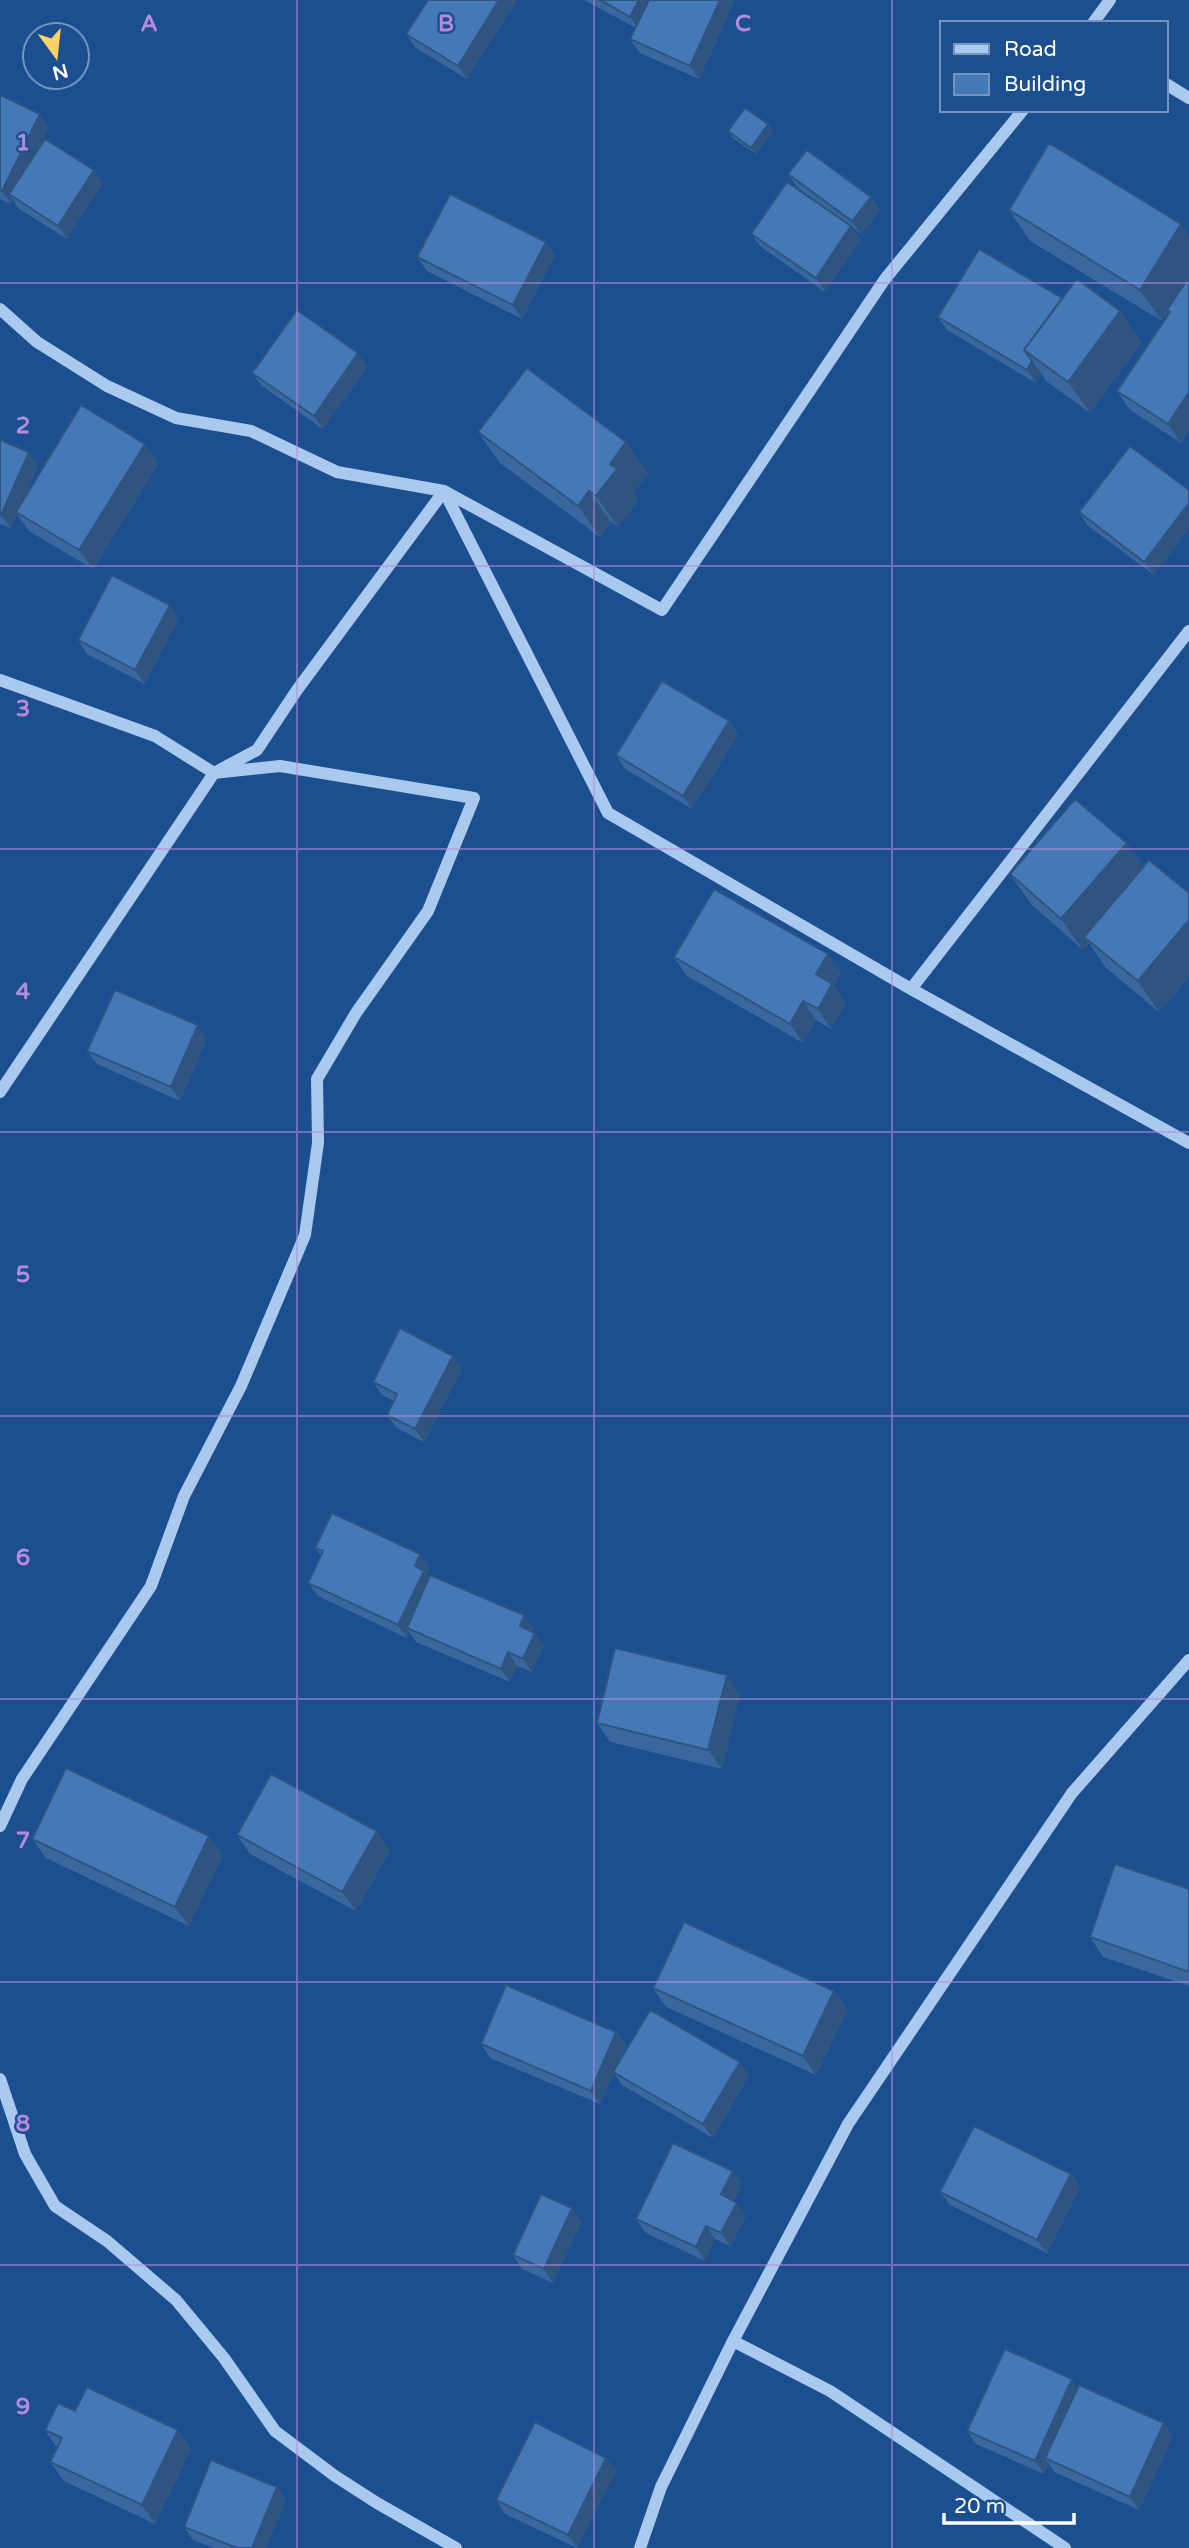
<svg xmlns="http://www.w3.org/2000/svg" width="1189" height="2548" font-family="'Varela Round',sans-serif">
<rect width="100%" height="100%" fill="#1b4f8f"/>
<g fill="none" stroke-linecap="round" stroke-linejoin="round">
<path stroke="#a9c9ee" stroke-width="12" d="M1093 23 1110 0
M1166 84 1189 98
M0 309 37 342 107 386 176 418 251 431 337 472 444 491 662 610 885 279 1023 110
M444 491 608 813 911 989 1189 1143
M0 680 155 736 214 773 280 766 474 798 428 911 356 1013 317 1079 318 1143 305 1235 241 1386 184 1496 151 1586 22 1779 0 1826
M911 989 1189 631
M0 1092 214 773 257 750 297 690 444 491
M0 2079 25 2154 55 2206 107 2241 176 2300 224 2358 275 2431 335 2476 377 2503 456 2548
M733 2341 830 2391 1065 2548
M640 2548 661 2487 733 2341 848 2124 1072 1793 1189 1660"/>
</g>
<path fill="#3a679d" d="M428 0H515L516 1 467 79 416 48 406 34Z
M584 0H735L699 79 640 53 630 39 636 28Z
M0 95 40 114 49 127 39 147 94 170 103 183 67 239 18 208 13 200 11 204 0 199Z
M768 124 773 131 756 154 733 138 728 131Z
M788 174 871 197 880 210 861 234 852 227 861 240 825 292 761 247 751 234 840 219 798 188Z
M1009 210 1181 224 1189 236V431L1181 443 1130 410 1117 391 1169 313 1168 312 1162 321 1030 241Z
M555 255 522 319 427 271 417 257Z
M938 317 1142 342 1090 413 1046 381 1042 374 1036 383 947 330Z
M358 353 367 367 323 429 262 386 252 373Z
M478 432 626 442 648 473 633 493 638 500 618 527 611 522 600 537 500 463Z
M0 440 38 465 24 499 145 444 159 463 93 569 29 531 17 514 11 528 0 524Z
M1189 490V529L1154 575 1088 526 1079 512Z
M170 605 179 618 145 684 87 654 78 640Z
M729 721 738 735 692 809 625 769 616 755Z
M1127 843 1143 867 1189 893V977L1159 1012 1106 968 1089 943 1083 950 1032 905 1010 874Z
M674 957 841 973 834 986 846 1003 831 1029 816 1020 803 1043 687 976Z
M207 1038 180 1101 97 1064 87 1051Z
M462 1369 424 1442 397 1428 387 1415 394 1401 382 1395 373 1382Z
M315 1548 420 1554 429 1568 426 1574 429 1578 524 1615 533 1629 532 1632 544 1646 532 1672 517 1666 510 1682 416 1642 410 1633 407 1638 318 1596 308 1583 321 1556Z
M740 1694 722 1769 610 1742 597 1723Z
M237 1835 390 1850 356 1911 250 1854Z
M209 1836 223 1855 189 1926 46 1858 32 1839Z
M1189 1889V1986L1103 1957 1090 1937Z
M653 1988 834 1991 847 2010 816 2075 666 2007Z
M616 2032 626 2045 617 2066 749 2075 713 2138 622 2085 614 2073 600 2104 490 2058 481 2044Z
M1071 2174 1080 2187 1047 2253 950 2205 940 2192Z
M742 2185 734 2201 737 2203 746 2216 730 2246 715 2239 705 2261 646 2233 636 2219Z
M581 2222 553 2283 522 2269 513 2255Z
M1078 2388 1164 2423 1173 2436 1139 2510 1054 2472 1049 2464 1044 2474 976 2444 967 2431Z
M45 2430 191 2449 155 2524 64 2481 50 2462 57 2448Z
M606 2458 616 2471 577 2548 505 2514 496 2500Z
M277 2487 286 2500 266 2548H214L193 2540 184 2527Z"/>
<path fill="#305480" d="M499 0H515L516 1 467 79 458 66Z
M639 0H656L640 30 630 17Z
M720 0H735L699 79 690 66Z
M40 114 49 127 14 198 9 194 13 200 11 204 2 191Z
M768 124 773 131 756 154 751 148Z
M94 170 103 183 67 239 58 226Z
M871 197 880 210 861 234 852 221Z
M1181 224 1189 236V277L1162 321 1140 290Z
M851 226 861 240 825 292 816 278Z
M546 242 555 255 522 319 513 305Z
M1120 311 1142 342 1090 413 1068 382Z
M358 353 367 367 323 429 314 416Z
M1032 361 1042 374 1036 383 1027 370Z
M1189 392V431L1181 443 1168 424Z
M626 442 648 473 633 493 638 500 618 527 596 496 610 464Z
M145 444 159 463 93 569 79 550Z
M29 452 38 465 18 513 16 512 17 514 11 528 1 515Z
M589 491 611 522 600 537 578 506Z
M1189 503V529L1154 575 1144 562Z
M170 605 179 618 145 684 135 670Z
M729 721 738 735 692 809 683 796Z
M1127 843 1148 875 1084 937 1089 943 1083 950 1061 919Z
M1189 920V977L1159 1012 1138 981Z
M828 954 841 973 834 986 846 1003 831 1029 818 1009 816 974Z
M803 1001 816 1020 803 1043 790 1024Z
M198 1025 207 1038 180 1101 171 1087Z
M453 1356 462 1369 424 1442 415 1429Z
M420 1554 429 1568 426 1574 434 1584 407 1628 410 1633 407 1638 398 1625 415 1566Z
M524 1615 533 1629 529 1640 520 1626Z
M535 1633 544 1646 532 1672 523 1659Z
M508 1652 517 1666 510 1682 501 1669Z
M727 1675 740 1694 722 1769 708 1750Z
M377 1831 390 1850 356 1911 342 1892Z
M209 1836 223 1855 189 1926 175 1907Z
M834 1991 847 2010 816 2075 803 2056Z
M616 2032 626 2045 600 2104 591 2091Z
M740 2062 749 2075 713 2138 703 2124Z
M733 2171 742 2185 731 2208 721 2194Z
M1071 2174 1080 2187 1047 2253 1037 2240Z
M737 2203 746 2216 730 2246 721 2233Z
M572 2208 581 2222 553 2283 544 2269Z
M706 2226 715 2239 705 2261 696 2247Z
M1072 2379 1081 2393 1045 2458 1049 2464 1044 2474 1035 2461Z
M1164 2423 1173 2436 1139 2510 1130 2497Z
M178 2430 191 2449 155 2524 142 2505Z
M606 2458 616 2471 577 2548 568 2535Z
M277 2487 286 2500 266 2548H252Z"/>
<path fill="#4478b7" stroke="#305480" stroke-width="2" d="M428 0H499L458 66 406 34Z
M600 0H639L630 17Z
M649 0H720L690 66 630 39Z
M0 95 40 114 2 191 0 190Z
M745 108 768 124 751 148 728 131Z
M45 139 94 170 58 226 9 194Z
M1049 143 1181 224 1140 290 1009 210Z
M807 150 871 197 852 221 788 174Z
M787 182 851 226 816 278 751 234Z
M450 194 546 242 513 305 417 257Z
M979 249 1062 298 1024 350 1032 361 1027 370 938 317Z
M1189 277V392L1168 424 1117 391 1170 312 1167 310Z
M1077 279 1120 311 1068 382 1024 350Z
M297 310 358 353 314 416 252 373Z
M527 368 626 442 610 464 617 469 596 496 589 491 578 506 478 432Z
M81 405 145 444 79 550 16 512Z
M0 440 29 452 1 515 0 514Z
M1130 446 1189 490V503L1144 562 1079 512Z
M112 575 170 605 135 670 78 640Z
M662 681 729 721 683 796 616 755Z
M1075 799 1127 843 1061 919 1010 874Z
M1149 860 1189 893V920L1138 981 1084 937Z
M714 889 828 954 816 974 832 984 818 1009 803 1001 790 1024 674 957Z
M115 990 198 1025 171 1087 87 1051Z
M400 1328 453 1356 415 1429 387 1415 397 1394 373 1382Z
M332 1513 420 1554 415 1566 424 1571 398 1625 308 1583 323 1551 315 1548Z
M430 1575 524 1615 520 1626 535 1633 523 1659 508 1652 501 1669 407 1628Z
M615 1648 727 1675 708 1750 597 1723Z
M66 1768 209 1836 175 1907 32 1839Z
M271 1774 377 1831 342 1892 237 1835Z
M1115 1864 1189 1889V1972L1090 1937Z
M684 1922 834 1991 803 2056 653 1988Z
M506 1985 616 2032 591 2091 481 2044Z
M650 2010 740 2062 703 2124 613 2072Z
M974 2126 1071 2174 1037 2240 940 2192Z
M673 2143 733 2171 721 2194 737 2203 721 2233 706 2226 696 2247 636 2219Z
M541 2194 572 2208 544 2269 513 2255Z
M1005 2349 1072 2379 1035 2461 967 2431Z
M1079 2385 1164 2423 1130 2497 1045 2458Z
M87 2387 178 2430 142 2505 50 2462 62 2438 45 2430 58 2403 75 2411Z
M535 2422 606 2458 568 2535 496 2500Z
M211 2460 277 2487 252 2548H237L184 2527Z"/>
<path fill="none" stroke="#b68bdc" stroke-width="2" stroke-opacity="0.55" d="M297 0V2548M594 0V2548M892 0V2548M0 283H1189M0 566H1189M0 849H1189M0 1132H1189M0 1416H1189M0 1699H1189M0 1982H1189M0 2265H1189"/>
<g font-size="23" text-anchor="middle" font-weight="bold" fill="#b68bdc" stroke="#1b4f8f" stroke-width="5" stroke-linejoin="round" paint-order="stroke">
<text x="149" y="31">A</text>
<text x="446" y="31">B</text>
<text x="743" y="31">C</text>
<text x="23" y="150">1</text>
<text x="23" y="433">2</text>
<text x="23" y="716">3</text>
<text x="23" y="999">4</text>
<text x="23" y="1282">5</text>
<text x="23" y="1565">6</text>
<text x="23" y="1848">7</text>
<text x="23" y="2131">8</text>
<text x="23" y="2414">9</text>
</g>
<rect x="940" y="21" width="228" height="91" fill="#1b4f8f" stroke="#7695bc" stroke-width="2"/>
<rect x="954" y="44" width="35" height="10" fill="#a9c9ee" stroke="#7695bc" stroke-width="2"/>
<text x="1004" y="56" font-size="21" fill="#ffffff">Road</text>
<rect x="954" y="74" width="35" height="21" fill="#4478b7" stroke="#7695bc" stroke-width="2"/>
<text x="1004" y="91" font-size="21" fill="#ffffff">Building</text>
<g transform="translate(56 56) rotate(165)"><circle r="33" fill="#1b4f8f" stroke="#7695bc" stroke-width="2"/>
<path d="M0-5L12 26L0 18L-12 26Z" fill="#ffd166"/>
<text y="-10" font-size="19" font-weight="bold" text-anchor="middle" fill="#ffffff">N</text>
</g>
<path d="M944 2513v10h130v-10" fill="none" stroke="#ffffff" stroke-width="3.5"/>
<text x="954" y="2513" font-size="21" fill="#ffffff" stroke="#1b4f8f" stroke-width="5" paint-order="stroke">20 m</text>
</svg>
